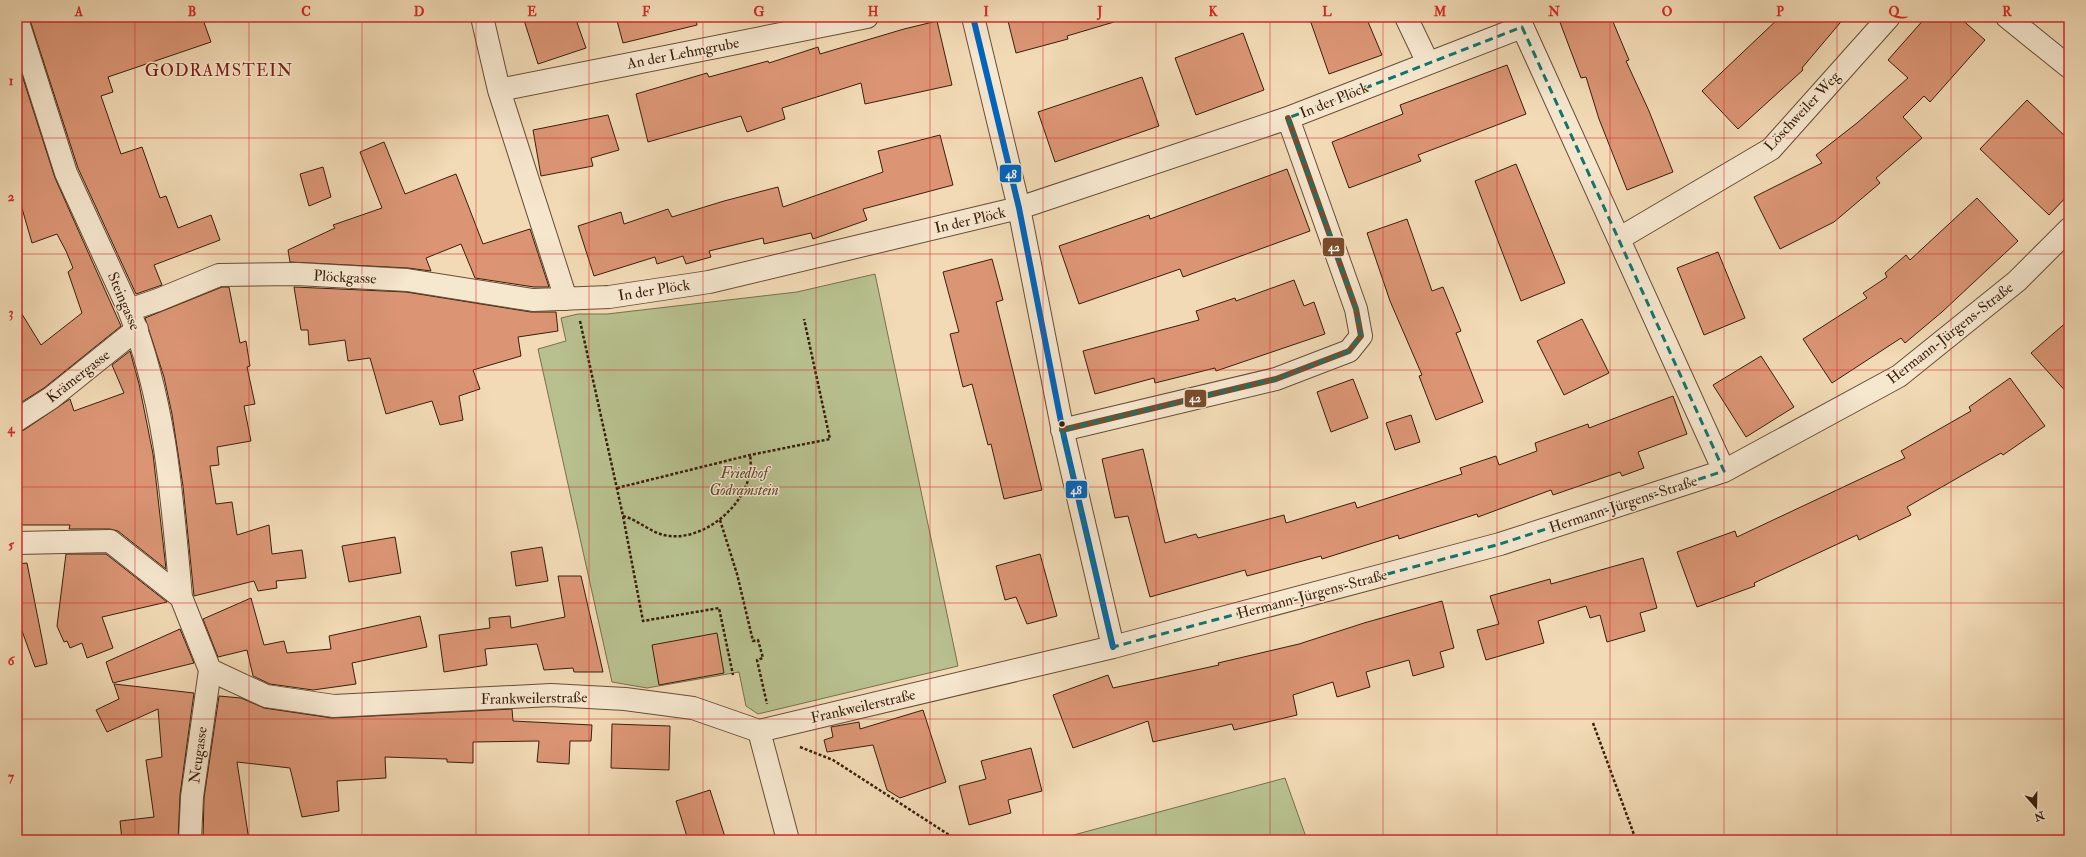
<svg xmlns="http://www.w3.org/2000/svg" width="2086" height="857" font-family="'IM FELL Double Pica',serif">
<rect width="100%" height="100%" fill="#f1dab5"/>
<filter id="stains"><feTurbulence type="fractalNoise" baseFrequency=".005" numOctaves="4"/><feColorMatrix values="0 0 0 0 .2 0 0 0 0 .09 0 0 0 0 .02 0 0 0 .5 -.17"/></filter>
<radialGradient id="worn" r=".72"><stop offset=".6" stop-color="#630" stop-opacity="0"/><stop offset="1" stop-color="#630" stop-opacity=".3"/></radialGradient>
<path fill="#b8c08f" stroke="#796f4d" d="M875 274 958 666 758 714 746 706 739 672 647 688 612 682 538 349 566 341 561 318 578 314H607L797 292Z
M1285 778 1307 840H1055Z"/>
<path fill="#db9575" stroke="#3a1e0b" d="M29 17H202L211 42 108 77 113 92 101 96 121 154 142 147 160 198 166 196 178 228 211 215 220 240 154 265 162 285 136 294 78 168Z
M523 17H575L586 48 538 64Z
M616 17H696L697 25 623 43Z
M1007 17H1113L1114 22 1067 36 1068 39 1016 53Z
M1309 17H1366L1382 55 1329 74Z
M1558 17H1611L1629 60 1626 61 1649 111 1673 172 1627 190 1599 119 1586 77 1581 78Z
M1780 17H1845L1802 68 1803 70 1738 129 1702 91Z
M1926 17H1959L1985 40 1930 102 1924 96 1903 117 1922 138 1876 178 1880 183 1834 222 1780 249 1754 197 1822 163 1816 155 1857 123 1908 78 1888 60Z
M937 21 952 85 865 104 861 83 782 108 785 119 747 132 741 116 648 142 636 94 707 73 709 77 768 61 769 63 818 47 820 54 904 29Z
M1243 33 1264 90 1196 115 1175 58Z
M1507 65 1526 114 1418 155 1421 161 1349 188 1332 142 1403 114 1400 105Z
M21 72 55 178 121 326 44 388 17 405V306L41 345 82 313 68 272 73 268 66 251 57 234 32 243 17 191V73Z
M1142 77 1159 126 1055 162 1038 112Z
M2027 100 2069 140V194L2049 215 1980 149Z
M608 115 619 150 591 158 593 166 541 176 533 130Z
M940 135 953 185 863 209 867 220 813 239 811 233 764 244 763 238 709 251 711 257 686 264 683 256 657 264 655 257 594 276 578 226 621 212 624 224 668 209 672 217 724 201 778 187 783 207 883 172 878 151Z
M384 142 405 194 456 174 483 244 530 229 549 287H534L475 278 461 244 426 258 431 271 408 268 290 262 288 250 335 228 333 225 382 208 360 152Z
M1516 164 1565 283 1521 301 1475 181Z
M323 167 331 197 309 206 300 174Z
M1287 169 1310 231 1183 277 1180 269 1079 304 1059 246 1149 215 1150 219Z
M1977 198 2018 241 1942 312 1905 343 1901 338 1832 383 1803 339 1867 298 1863 293 1887 277 1885 273 1906 255 1910 260Z
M1407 219 1432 291 1443 287 1461 331 1456 333 1483 402 1436 420 1419 376 1422 375 1390 301 1367 233Z
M1718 252 1745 318 1704 335 1677 268Z
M992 259 1003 300 996 302 1042 490 1004 499 991 444 988 445 972 384 963 387 950 334 959 332 943 272Z
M1294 280 1304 306 1314 302 1325 334 1216 371 1215 368 1155 383 1154 378 1095 394 1083 351 1199 320 1196 311 1235 298 1236 301Z
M222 287H229L240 343 246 341 250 366 247 367 255 404 244 406 251 441 217 447 219 465 210 466 216 504 232 502 237 535 269 525 272 554 302 550 306 578 276 581 277 588 258 591 254 581 194 596 183 486 172 414 164 377 145 318Z
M294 287 406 292 531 312H556L558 331 518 337 521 356 473 370 480 389 459 396 463 420 440 425 432 401 386 414 370 358 348 361 345 340 309 345 308 330H301Z
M1582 319 1609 373 1564 395 1537 341Z
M2069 320V395L2031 353Z
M130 351 139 384 153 454 166 569 118 531 110 529H69L70 525H17V432L24 430 70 399 74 411 124 393 112 365Z
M1761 356 1794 407 1746 437 1713 385Z
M2010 378 2045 426 2003 455 2001 453 1907 507 1911 515 1859 540 1857 535 1754 583 1755 586 1697 607 1677 552 1735 531 1737 537 1905 458 1901 451 1971 411 1969 407Z
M1353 379 1368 418 1331 432 1317 392Z
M1673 396 1687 434 1638 452 1644 468 1622 476 1620 472 1553 495 1551 490 1478 517 1477 514 1399 539 1398 535 1322 559 1321 556 1247 576 1245 570 1150 597 1128 516 1115 518 1102 459 1143 449 1165 543 1196 534 1198 538 1284 515 1286 523 1355 502 1357 508 1462 474 1460 468 1496 456 1499 465 1537 451 1535 443 1588 424 1589 428Z
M1411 415 1420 442 1395 450 1386 423Z
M395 537 401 573 349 582 342 546Z
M542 547 548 581 516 586 511 552Z
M66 554H106L167 602 102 617 113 648 87 658 82 643 70 648 67 641 64 642 57 626Z
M1040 554 1057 616 1027 624 1016 597 1005 600 996 566Z
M1643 558 1657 608 1640 613 1645 631 1607 642 1600 615 1590 618 1586 606 1538 621 1544 643 1486 660 1477 630 1499 624 1490 596 1550 579 1551 584Z
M27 563 47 664 35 667 17 617V564Z
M558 576H581L603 672H574L573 668 544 670 537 644 485 649 487 665 444 672 439 635 490 628 489 618 510 616 511 628 565 617Z
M251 598 264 645 284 641 287 653 331 649 329 636 420 616 427 647 352 663 356 684 313 690 270 684 253 676 247 650 218 657 203 619Z
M1442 601 1454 648 1440 652 1444 667 1413 676 1409 660 1366 672 1370 687 1337 697 1333 682 1293 695 1297 715 1234 730 1232 724 1153 742 1148 721 1073 748 1053 695 1108 675 1113 688 1219 665 1218 663 1299 644 1364 623Z
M180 629 194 663 113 683 106 662Z
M717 633 724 673 659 685 652 645Z
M114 684 194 693 180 795 178 840H122L120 821 154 817 146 760 162 757 158 709 107 732 96 710 119 699Z
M219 696 241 698 264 708 332 718 512 709 513 721 592 725 591 741H570L569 764 537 762 539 741 473 742V763L447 762V759L385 757 386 778 337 781 339 811 302 817 290 768 237 762 249 840H203L204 798Z
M923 710 946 782 900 798 887 790 873 745 827 752 824 740 833 737 831 727 859 722 860 729Z
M612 724 670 726 669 770 611 768Z
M1031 748 1042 791 1008 800 1011 813 969 825 959 786 986 779 981 761Z
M710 790 726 840H688L676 801Z"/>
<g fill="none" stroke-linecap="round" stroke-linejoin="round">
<defs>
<path id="minor" d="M482 17 499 90 566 299
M973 17 1019 208 1064 437 1113 647
M1406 17 1428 63
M1518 17 1724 471
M2007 17 2069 67
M17 19 66 173 129 310C166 404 172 498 181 597
M499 90 867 17
M1620 238 1771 149 1889 17
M129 310 158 300 219 275 297 274 407 280 533 300 609 297 709 282 1019 208 1288 118 1522 27
M17 420 51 398 137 329
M1062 430 1276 379 1349 351 1361 336 1356 309 1288 118
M17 543 110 541 181 597 210 670 266 696 334 706 551 695 625 699 693 708 759 731 1113 647 1500 544 1724 471 1899 376 2017 281 2069 229
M759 731 788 840
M190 840 192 797 210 670"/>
</defs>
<use href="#minor" stroke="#684d36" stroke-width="24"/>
<path stroke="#3a1e0b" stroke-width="2.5" stroke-dasharray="3 2" stroke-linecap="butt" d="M580 321 623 516 643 621 719 608 733 675
M617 488 750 455 830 439 804 319
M623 516C639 520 653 535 670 536 710 540 757 496 750 455
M720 520 737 574 753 641 758 640 763 658 757 660 767 704
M1593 723 1636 840
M800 747 833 760 957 840"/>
<use href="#minor" stroke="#f6e7cf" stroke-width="22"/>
<defs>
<path id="bus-1" d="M973 17 1019 208 1064 437 1113 647"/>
<path id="bus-2" d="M1062 430 1276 379 1349 351 1361 336 1356 309 1288 118"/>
</defs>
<use href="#bus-1" stroke="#f6e7cf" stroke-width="9"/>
<use href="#bus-2" stroke="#f6e7cf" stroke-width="9"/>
<use href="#bus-1" stroke="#0065bd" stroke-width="6"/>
<use href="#bus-2" stroke="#7a4b2a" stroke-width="6"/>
</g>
<path fill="none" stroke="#0f766e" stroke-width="3" stroke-dasharray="8 5" stroke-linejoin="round" d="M1522 27 1724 471 1500 544 1113 647 1062 430 1276 379 1349 351 1361 336 1356 309 1288 118Z"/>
<path fill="none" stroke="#d62828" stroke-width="1" stroke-opacity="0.55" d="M135 17V840M249 17V840M362 17V840M476 17V840M589 17V840M703 17V840M816 17V840M930 17V840M1043 17V840M1156 17V840M1270 17V840M1383 17V840M1497 17V840M1610 17V840M1724 17V840M1837 17V840M1951 17V840M17 138H2069M17 254H2069M17 370H2069M17 487H2069M17 603H2069M17 719H2069"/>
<circle fill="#3a1e0b" stroke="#f6e7cf" stroke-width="1.5" cx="1062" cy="424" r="3.5"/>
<g text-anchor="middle" stroke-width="3" stroke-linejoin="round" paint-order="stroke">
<g font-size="15" fill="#3a1e0b" stroke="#f6e7cf">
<text transform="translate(683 53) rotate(-11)" y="5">An der Lehmgrube</text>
<text transform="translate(1334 100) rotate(-22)" y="5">In der Plöck</text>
<text transform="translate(1802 111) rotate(-47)" y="5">Löschweiler Weg</text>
<text transform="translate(970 220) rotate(-13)" y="5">In der Plöck</text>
<text transform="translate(345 277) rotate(3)" y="5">Plöckgasse</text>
<text transform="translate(654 290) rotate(-9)" y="5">In der Plöck</text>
<text transform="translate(124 301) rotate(67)" y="5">Steingasse</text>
<text transform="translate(1950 333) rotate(-38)" y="5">Hermann-Jürgens-Straße</text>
<text transform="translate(78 376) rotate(-38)" y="5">Krämergasse</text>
<text transform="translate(1623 504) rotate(-18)" y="5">Hermann-Jürgens-Straße</text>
<text transform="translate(1312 594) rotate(-15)" y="5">Hermann-Jürgens-Straße</text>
<text transform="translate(534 698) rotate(-1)" y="5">Frankweilerstraße</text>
<text transform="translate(863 706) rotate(-13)" y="5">Frankweilerstraße</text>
<text transform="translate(198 755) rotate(-82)" y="5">Neugasse</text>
</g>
<g font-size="15" font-style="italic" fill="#5a462c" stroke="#f6e7cf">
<text x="744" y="478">Friedhof<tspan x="744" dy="17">Godramstein</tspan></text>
</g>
<g font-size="17" letter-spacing="1" fill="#7a1f14" stroke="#f6e7cf">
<text x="219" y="76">GODRAMSTEIN</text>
</g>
</g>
<g stroke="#f6e7cf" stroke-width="1.5">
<rect x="999" y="164" width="23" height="19" rx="4" fill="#0065bd"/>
<rect x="1322" y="237" width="23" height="20" rx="4" fill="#7a4b2a"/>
<rect x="1184" y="389" width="23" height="19" rx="4" fill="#7a4b2a"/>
<rect x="1065" y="480" width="23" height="19" rx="4" fill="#0065bd"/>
</g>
<g font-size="11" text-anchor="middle" font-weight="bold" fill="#fff">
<text x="1011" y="178">48</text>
<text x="1334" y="251">42</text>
<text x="1195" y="402">42</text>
<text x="1076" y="494">48</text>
</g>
<rect width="2086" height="857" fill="none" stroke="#f1dab5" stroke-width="44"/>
<g transform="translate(2036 807) rotate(160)" stroke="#f6e7cf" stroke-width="3" paint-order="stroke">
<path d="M0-3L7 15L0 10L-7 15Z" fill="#3a1e0b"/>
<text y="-6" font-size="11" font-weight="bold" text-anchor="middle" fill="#3a1e0b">N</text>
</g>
<rect x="22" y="22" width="2042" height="813" fill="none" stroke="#d62828" stroke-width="1.5"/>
<g font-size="13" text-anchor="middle" font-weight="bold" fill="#d62828">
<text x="79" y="16">A</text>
<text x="192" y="16">B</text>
<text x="306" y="16">C</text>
<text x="419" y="16">D</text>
<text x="532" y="16">E</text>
<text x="646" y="16">F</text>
<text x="759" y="16">G</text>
<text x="873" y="16">H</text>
<text x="986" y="16">I</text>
<text x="1100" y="16">J</text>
<text x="1213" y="16">K</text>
<text x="1327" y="16">L</text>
<text x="1440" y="16">M</text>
<text x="1554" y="16">N</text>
<text x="1667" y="16">O</text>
<text x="1780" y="16">P</text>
<text x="1894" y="16">Q</text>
<text x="2007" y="16">R</text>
<text x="11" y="85">1</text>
<text x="11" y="201">2</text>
<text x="11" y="317">3</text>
<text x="11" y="433">4</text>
<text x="11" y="549">5</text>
<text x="11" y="665">6</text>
<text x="11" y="781">7</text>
</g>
<rect width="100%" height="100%" filter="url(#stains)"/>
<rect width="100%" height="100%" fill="url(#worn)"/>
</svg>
